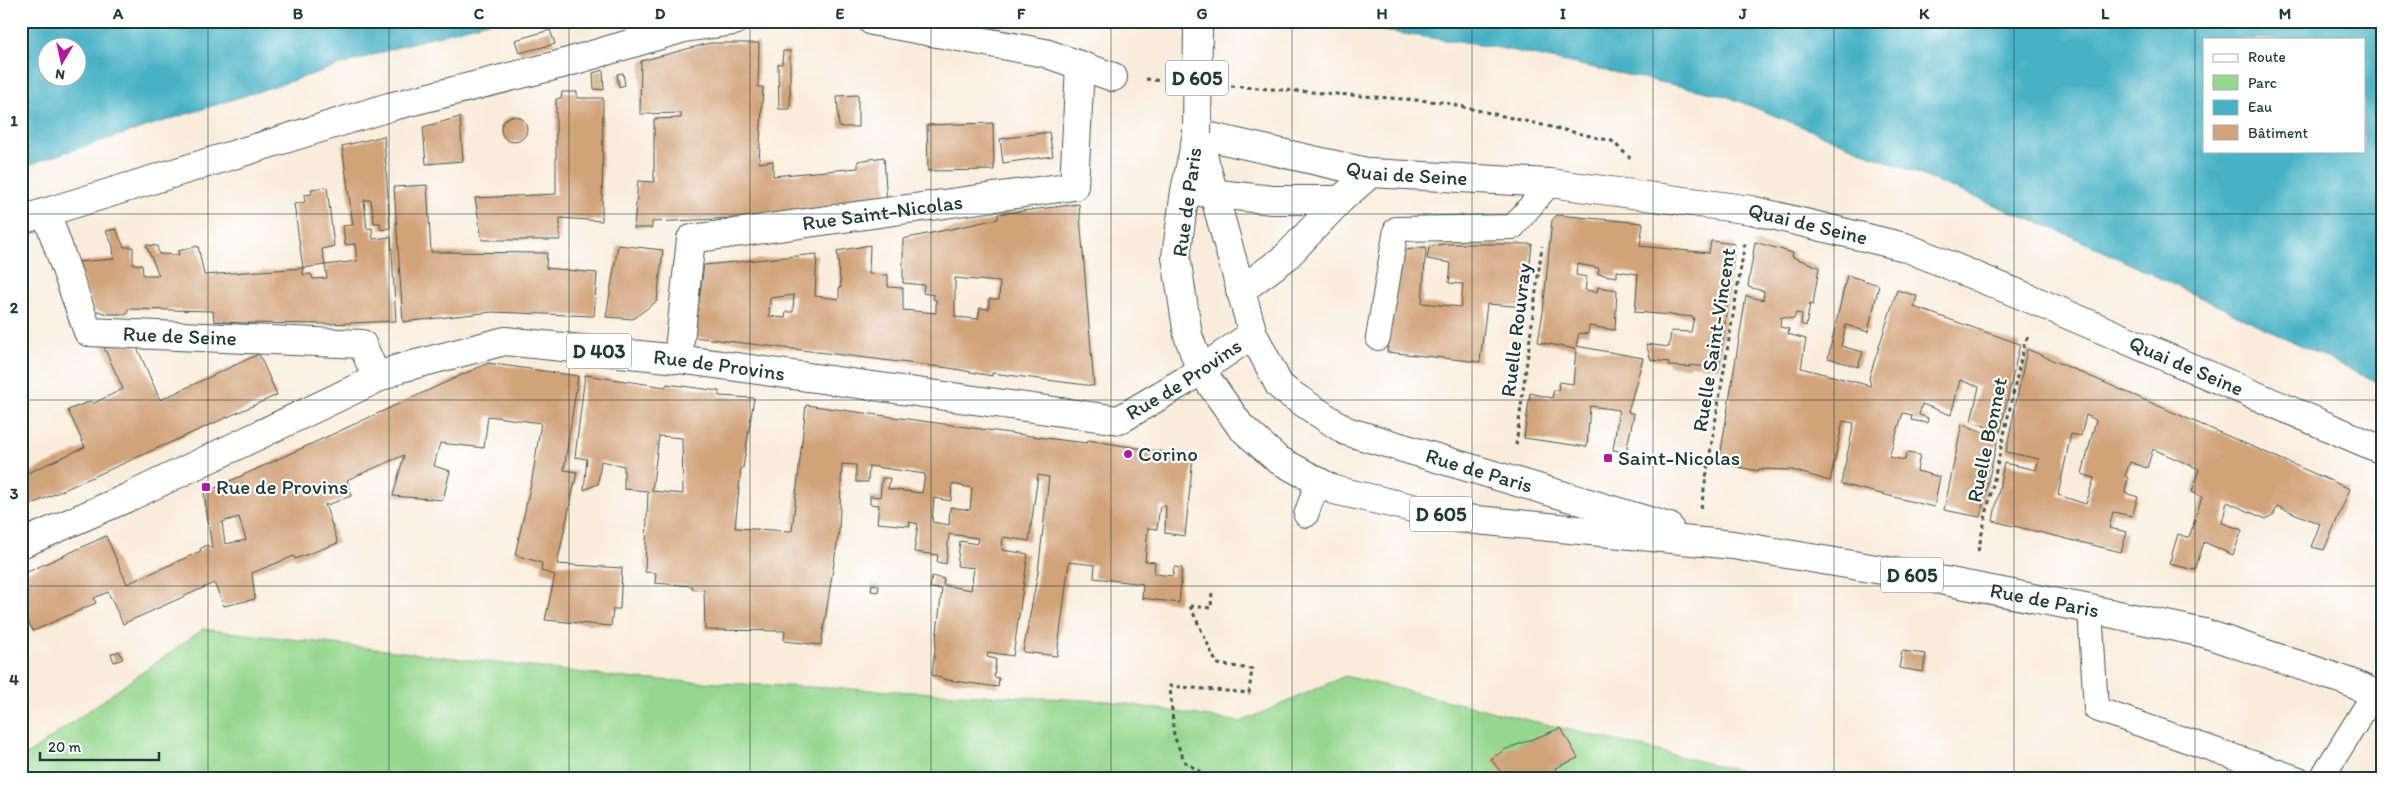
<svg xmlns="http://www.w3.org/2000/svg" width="2403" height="800" font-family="Itim,sans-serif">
<rect width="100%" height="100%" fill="#fff"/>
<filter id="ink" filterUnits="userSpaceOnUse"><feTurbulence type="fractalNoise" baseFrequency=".02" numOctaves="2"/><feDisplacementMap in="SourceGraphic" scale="10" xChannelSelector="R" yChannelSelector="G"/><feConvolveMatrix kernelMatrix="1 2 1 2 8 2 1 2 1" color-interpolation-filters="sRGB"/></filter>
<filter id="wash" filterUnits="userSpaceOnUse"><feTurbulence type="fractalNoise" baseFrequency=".0096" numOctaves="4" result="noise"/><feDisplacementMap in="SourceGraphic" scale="20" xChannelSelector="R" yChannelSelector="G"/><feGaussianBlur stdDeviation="1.12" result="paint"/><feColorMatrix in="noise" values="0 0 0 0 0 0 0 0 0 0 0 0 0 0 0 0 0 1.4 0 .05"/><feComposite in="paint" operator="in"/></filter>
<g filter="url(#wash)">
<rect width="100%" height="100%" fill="#f9ecdb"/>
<path fill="#95d78e" stroke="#5a8a61" d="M203 629 636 679 1108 701 1241 722 1345 676 1774 779H21V759Z"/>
<path fill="#47b2c5" stroke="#33787c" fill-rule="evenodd" d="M21 21H491L408 44 51 157 21 168ZM48 48H78V78H48Z
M1314 21H2382V384L2071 236 1726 96 1500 48ZM2204 39H2364V151H2204Z"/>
<g id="blocks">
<path fill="#d1a379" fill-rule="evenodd" d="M550 30 555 44 519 53 515 40Z
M710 43H759L758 87H763L759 163 773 161V176L858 168V161L884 157 887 205 804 215 652 222V228H634L638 181 654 182V119L681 118V113L640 114 641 61Z
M783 51H790V109H779L778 64H782Z
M603 70 604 90 594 89 593 73Z
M623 73 625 85 619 87 617 74Z
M562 92H577V98H603L602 221 560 218V240H482L475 198 556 194V99L561 98Z
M858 95V127H839L837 96Z
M501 129a13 13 0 1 1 26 0a13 13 0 1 1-26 0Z
M460 117 463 161 426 164 423 127Z
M993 123 994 170 928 171 927 125Z
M1049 132 1053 156 1003 163 1000 139Z
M384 136 390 228 381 230 380 223H374L371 200H364L367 229 372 228 373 239 391 237 396 321 328 324 239 323 214 321 213 311 128 309 127 314H107L94 310 76 262 114 259 113 246 106 231 116 229 124 247H133V264L142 265 143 275H159L146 245 157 246 159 254 179 255 178 251 198 246 204 275 303 268V275L311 274 313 279 327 278 325 265 303 268 294 204 305 202 304 195 312 194 311 189 327 187 334 246 322 249 325 265 357 261 355 244 345 245 343 226 353 225 342 146Z
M427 185 431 252 547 253 546 268 597 273 594 316 492 312 403 322 394 187Z
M1079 204 1094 386 992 373V376L949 368 694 337 704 265 817 254 815 296 839 299V287L841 288 837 251 870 245 869 274 888 275V287L903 288V310L936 313V300L933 299 934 295 923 293 924 285 903 283V239L998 219V214ZM955 278 1000 282 999 299H989V309L980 308 978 319 955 317ZM794 295 793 312H786L785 318 769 316 770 298Z
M1557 215 1643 223 1640 246 1709 253 1711 241 1735 244 1719 368 1690 365V367L1669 366V362L1651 360 1646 344 1669 347 1671 331 1691 332 1694 317 1635 312 1638 274 1617 271V277L1598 274 1599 268 1577 264 1576 275 1587 277 1585 290 1597 292 1598 287 1617 290 1615 330 1589 326 1588 334 1579 333 1576 346 1643 358 1628 412 1634 414 1626 452 1613 450 1619 410 1590 406 1587 447 1524 438 1530 393 1552 398 1554 390 1558 391 1559 382 1573 384 1576 349 1538 342 1543 312 1552 220Z
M1755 242 1793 253 1792 257 1819 267 1813 305 1810 304 1806 326 1801 324 1802 314 1796 313 1794 319 1781 317 1780 327 1789 329 1788 334 1806 339 1801 368 1871 386 1869 378 1897 290 1917 296 1914 307 2020 344 2000 432 1971 421 1979 387 1960 380 1951 415 1922 404 1919 415 1928 418 1927 423 1911 420 1912 415 1903 413 1889 457 1905 460 1907 453 1920 455 1917 471 1940 477 1934 507 1841 484 1854 423 1843 421 1830 481 1792 470 1759 469 1758 471 1719 463 1746 296 1763 300 1764 291 1748 287Z
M1443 244H1532L1525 307 1487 304 1480 362 1387 352 1398 267 1406 250 1426 247 1422 303 1461 307 1463 284 1449 283 1451 263 1427 259 1429 247Z
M618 245 663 250 657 301 633 319 606 317Z
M1847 275 1879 285 1868 332 1846 325 1841 346 1863 352 1858 367 1828 358Z
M102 343 136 345 160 400 259 354 277 395 21 509V476L85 447 68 410 91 401 92 404 123 389Z
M2027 349 2350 489 2324 550 2311 547 2320 524 2277 506 2274 514 2266 519 2227 502 2222 523 2242 530 2233 555 2204 542 2195 570 2169 564 2178 534 2189 538 2202 497 2192 492 2199 469 2153 449 2147 468 2130 462 2125 476 2128 478 2125 493 2138 497 2132 516 2113 512 2109 528 2127 532 2121 552 1993 521 2004 463 2036 470 2039 459 2006 452ZM2086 415 2096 420 2082 474 2094 478 2086 504 2058 495 2071 434 2081 436Z
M488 363 578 376 564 470 577 472 557 564 622 568 620 609H613L611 626 545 620 555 575 541 571 542 563 515 555 532 479 541 423 488 416 484 448 440 443 434 466 450 471 443 500 393 496 404 455 347 480 351 496 327 505 325 504 338 543 295 559 294 556 252 573 255 599 224 606 214 583 123 624 108 592 94 598 96 603 33 631 21 608V575L106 536 127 584 201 551 200 549 207 545 212 549 204 493ZM239 517 246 540 225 544 222 522Z
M585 375 665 387 667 384 719 391V396L754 398 743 468H741L735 528 792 531 806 405 1053 439 1087 443 1088 440 1193 457 1185 536 1165 533 1166 506H1160L1157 529 1148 528 1145 561 1155 562 1154 574 1173 576 1174 567 1182 568 1179 603 1142 598 1143 584 1094 578 1095 565 1069 562 1057 656 1023 652 1038 572 1049 477 1038 475 1029 541 1003 537 1002 550 1028 554 1013 656 988 652 987 657 996 659 994 677 999 678 998 687 947 680 932 675 942 589 930 588 932 576 944 579 943 585 971 590 974 568 957 566 960 541 977 544 978 538 949 534 946 564 937 562 938 555 914 552 918 524 909 522 910 526 877 523 879 505 870 504V496L880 497 882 478H890L888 489 922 493 925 474 869 466 868 482H856V465L842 464 839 531 821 645 784 641 785 631 705 630 704 590 692 589V586L655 583 656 573 645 572 648 491 624 489V466L601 461 598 484 584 490 587 459 575 457ZM659 436 682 438 683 494 652 491ZM952 484 972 488 970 510 950 507 949 525 932 522 934 498 951 501Z
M1962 424 1998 438 1980 517 1944 510Z
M872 584 879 585 878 592 871 591Z
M119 651 123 659 114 662 111 654Z
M1902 651 1926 654 1923 672 1899 668Z
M1561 728 1578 758 1555 768 1556 774 1546 779H1506L1491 759 1504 750Z"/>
</g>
</g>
<g filter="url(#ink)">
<use href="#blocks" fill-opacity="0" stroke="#40574d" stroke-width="1"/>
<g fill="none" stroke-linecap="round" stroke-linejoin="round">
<defs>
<path id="lane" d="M1378 338 1396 229 1513 227 1550 183
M1306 515 1318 481
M2090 609 2096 709 2299 779
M2321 779 2374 694"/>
<g id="street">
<path d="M872 21 1045 53 1113 77"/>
<path id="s1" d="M46 212 88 332 362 344 377 378"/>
<path d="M21 220 389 107 558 65 684 28 734 21"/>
<path id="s2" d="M678 359 691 239 1074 186 1080 65"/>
</g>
<g id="secondary">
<path id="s3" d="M1197 134 1371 173 1550 183 1751 210 1905 247 2043 304 2382 450"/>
<path d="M1192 191 1272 200H1340"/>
<path d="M1240 291 1286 257 1340 200 1371 173"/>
</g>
<g id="primary">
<path id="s4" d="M1197 134 1185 191 1176 257 1188 335 1200 369 1241 427 1277 459 1334 490 1456 518 1733 545 1924 577 2090 609 2204 633 2349 682 2382 697"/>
<path id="s5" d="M1198 137 1253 334 1279 385 1286 391 1346 431 1669 527"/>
<path id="s6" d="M21 544 127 498 397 369 505 341 678 359 1119 420 1183 382 1253 334"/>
</g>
</defs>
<use href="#lane" stroke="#40574d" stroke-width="26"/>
<use href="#street" stroke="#40574d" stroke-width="30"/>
<use href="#secondary" stroke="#40574d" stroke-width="30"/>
<use href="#primary" stroke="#40574d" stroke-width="30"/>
<path stroke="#40574d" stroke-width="3" stroke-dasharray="4 4" stroke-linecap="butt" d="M1146 79 1162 81
M1231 86 1442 102 1612 141 1630 158
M1516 445 1542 246
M1701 508 1745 243
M1978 551 2024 345 2028 336
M1190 606 1217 664 1252 669 1249 693 1170 686 1174 736 1185 762 1211 779
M1190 606 1211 608 1212 591"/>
<use href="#lane" stroke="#fff" stroke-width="24"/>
<use href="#street" stroke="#fff" stroke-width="28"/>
<use href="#secondary" stroke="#fff" stroke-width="28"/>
<use href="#primary" stroke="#fff" stroke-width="28"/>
<defs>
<path id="primary-bridge" d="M1197 134 1198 21"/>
</defs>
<use href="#primary-bridge" stroke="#40574d" stroke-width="30" stroke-linecap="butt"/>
<use href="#primary-bridge" stroke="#fff" stroke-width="28"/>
</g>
</g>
<path fill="none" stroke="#1f3d34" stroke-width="1" stroke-opacity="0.55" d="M208 21V779M389 21V779M569 21V779M750 21V779M931 21V779M1111 21V779M1292 21V779M1472 21V779M1653 21V779M1834 21V779M2014 21V779M2195 21V779M21 214H2382M21 400H2382M21 586H2382"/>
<g fill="#b5179e" stroke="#fff" stroke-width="2">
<circle cx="1128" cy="454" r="5"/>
<rect x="1603" y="453" width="10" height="10" rx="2.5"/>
<rect x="201" y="482" width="10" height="10" rx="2.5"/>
</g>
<g text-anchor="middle" stroke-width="4.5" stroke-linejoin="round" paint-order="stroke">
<g fill="#fff" stroke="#627771" stroke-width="1">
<rect x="1166" y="60.5" width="62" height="35" rx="4"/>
<rect x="566.5" y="333.5" width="65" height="35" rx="4"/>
<rect x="1410" y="496.5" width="62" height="35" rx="4"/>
<rect x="1881" y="557.5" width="62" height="35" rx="4"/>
</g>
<g font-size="20" font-weight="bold" fill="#1f3d34">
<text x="1197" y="85">D 605</text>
<text x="599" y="358">D 403</text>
<text x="1441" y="521">D 605</text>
<text x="1912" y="582">D 605</text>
</g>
<g font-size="21" fill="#1f3d34" stroke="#fff">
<text dy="7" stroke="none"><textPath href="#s3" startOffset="214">Quai de Seine</textPath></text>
<text transform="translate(1187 202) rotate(-82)" y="7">Rue de Paris</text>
<text dy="7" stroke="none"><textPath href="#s2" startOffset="314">Rue Saint-Nicolas</textPath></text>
<text dy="7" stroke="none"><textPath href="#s3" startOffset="619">Quai de Seine</textPath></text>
<text transform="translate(1516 330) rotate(-83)" y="7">Ruelle Rouvray</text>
<text dy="7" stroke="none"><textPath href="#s1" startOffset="219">Rue de Seine</textPath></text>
<text transform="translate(1714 340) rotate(-81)" y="7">Ruelle Saint-Vincent</text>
<text dy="7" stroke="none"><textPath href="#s6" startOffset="742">Rue de Provins</textPath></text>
<text dy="7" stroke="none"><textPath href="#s3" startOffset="1024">Quai de Seine</textPath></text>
<text dy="7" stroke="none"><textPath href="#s6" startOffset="1222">Rue de Provins</textPath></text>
<text transform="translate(1987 440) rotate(-78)" y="7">Ruelle Bonnet</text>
<text dy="7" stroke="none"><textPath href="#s5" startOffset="482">Rue de Paris</textPath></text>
<text dy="7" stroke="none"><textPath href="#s4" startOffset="1144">Rue de Paris</textPath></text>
</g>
<g font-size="21" fill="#1f3d34" stroke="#fff" text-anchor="start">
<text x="1138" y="461">Corino</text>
<text x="1618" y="465">Saint-Nicolas</text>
<text x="216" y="494">Rue de Provins</text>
</g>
</g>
<rect width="2403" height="800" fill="none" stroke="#fff" stroke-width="55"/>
<rect x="2203" y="38" width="162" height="115" fill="#ffffff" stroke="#a5b1ae"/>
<rect x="2213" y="54" width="25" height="8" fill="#ffffff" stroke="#a5b1ae"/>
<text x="2248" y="62" font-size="15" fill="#1f3d34">Route</text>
<rect x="2213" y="75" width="25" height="15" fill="#95d78e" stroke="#a5b1ae"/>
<text x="2248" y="88" font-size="15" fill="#1f3d34">Parc</text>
<rect x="2213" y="100" width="25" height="15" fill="#47b2c5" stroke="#a5b1ae"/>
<text x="2248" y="112" font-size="15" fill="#1f3d34">Eau</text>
<rect x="2213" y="125" width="25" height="15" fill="#d1a379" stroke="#a5b1ae"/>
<text x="2248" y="138" font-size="15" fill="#1f3d34">Bâtiment</text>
<g transform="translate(62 62) rotate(189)"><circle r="24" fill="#ffffff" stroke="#a5b1ae"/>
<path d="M0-4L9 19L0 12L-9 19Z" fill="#b5179e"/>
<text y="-8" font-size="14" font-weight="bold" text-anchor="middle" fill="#1f3d34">N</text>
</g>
<path d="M40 752v8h119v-8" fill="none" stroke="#1f3d34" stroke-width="2.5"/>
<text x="48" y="752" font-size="15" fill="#1f3d34" stroke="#ffffff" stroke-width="4" paint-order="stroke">20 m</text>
<rect x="28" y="28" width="2348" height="744" fill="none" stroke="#1f3d34" stroke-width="2"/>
<g font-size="16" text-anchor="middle" font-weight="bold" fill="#1f3d34">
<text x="118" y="19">A</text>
<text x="298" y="19">B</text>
<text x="479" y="19">C</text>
<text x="660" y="19">D</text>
<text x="840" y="19">E</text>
<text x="1021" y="19">F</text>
<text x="1202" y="19">G</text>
<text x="1382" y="19">H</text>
<text x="1563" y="19">I</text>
<text x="1743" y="19">J</text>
<text x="1924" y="19">K</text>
<text x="2105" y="19">L</text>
<text x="2285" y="19">M</text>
<text x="14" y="126">1</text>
<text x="14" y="313">2</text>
<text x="14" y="499">3</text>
<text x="14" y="685">4</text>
</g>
</svg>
